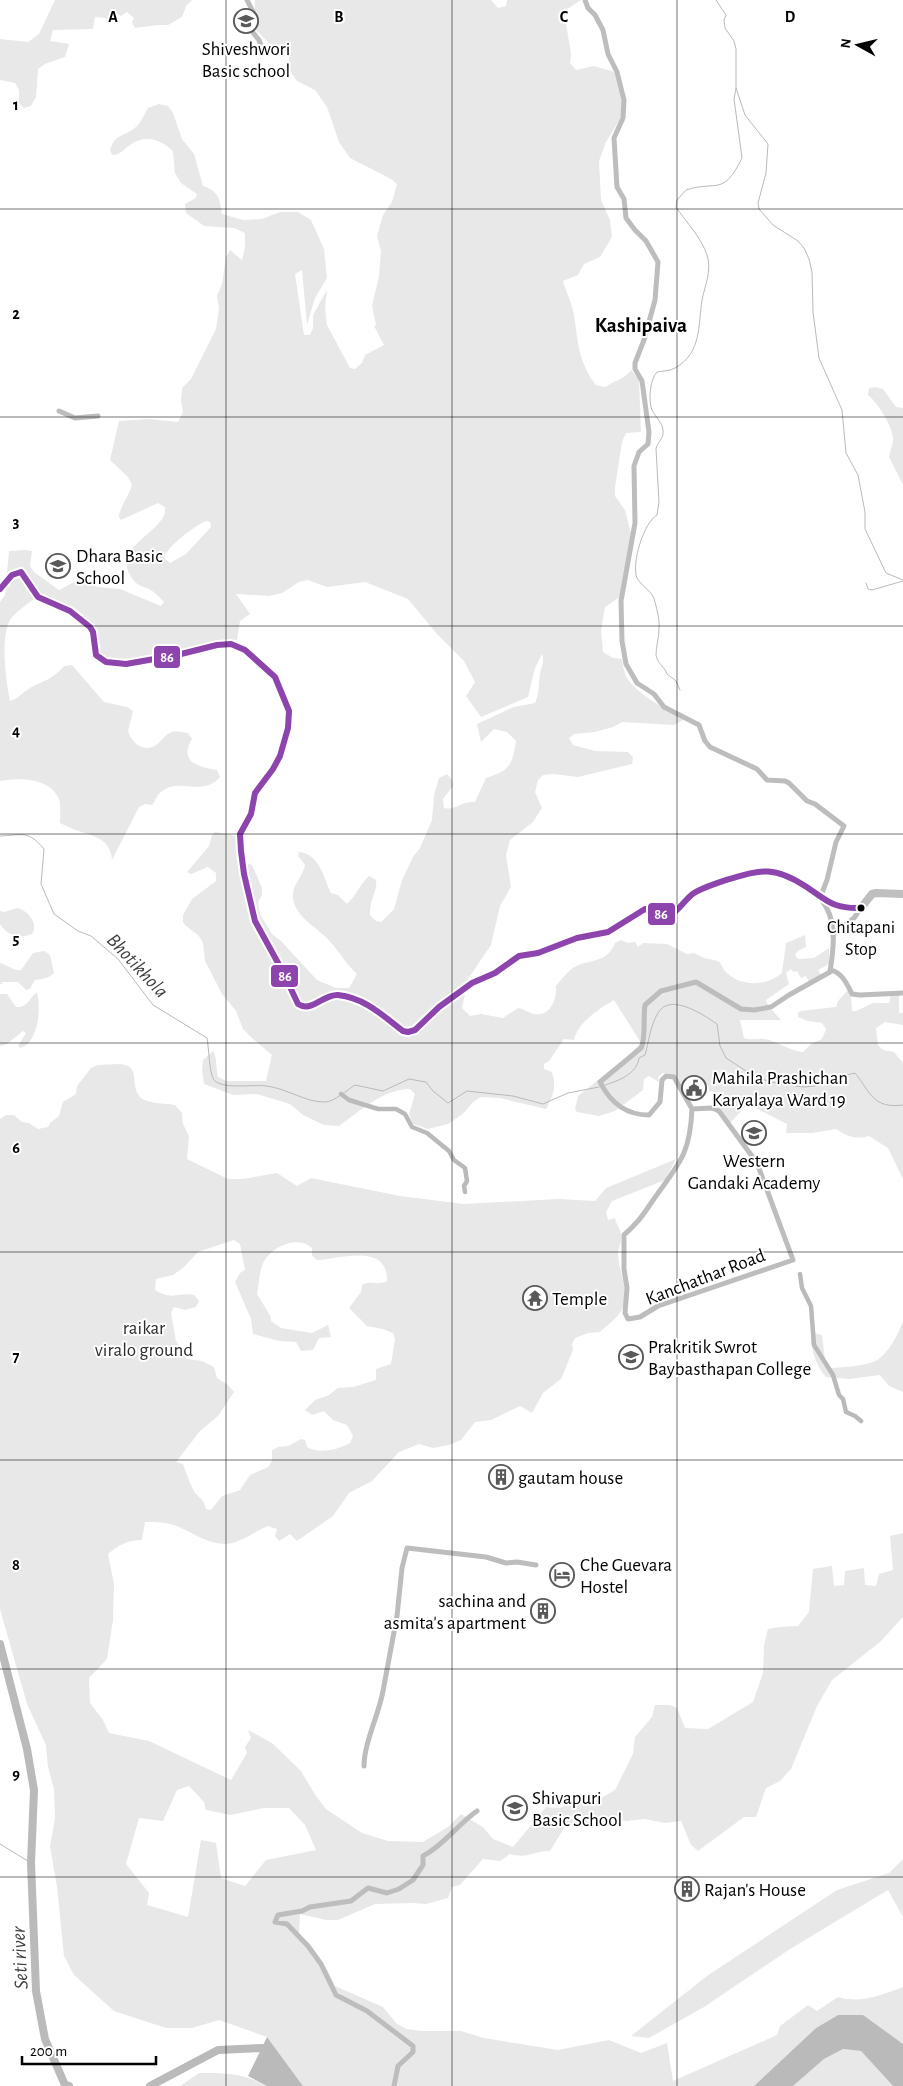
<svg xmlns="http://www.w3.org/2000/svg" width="903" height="2086" font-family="'Alegreya Sans',sans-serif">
<rect width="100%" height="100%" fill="#fff"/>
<path fill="#e8e8e8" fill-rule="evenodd" d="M55 0H192L186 6 182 17 168 25H158L135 28 132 22 134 18 127 12 121 16 118 14 112 22 107 21 106 18 95 17 93 29 53 30 50 41 69 44 65 57 45 64 38 69 36 97 31 106 24 108 19 103V90L15 83 0 80V39L28 42 39 34Z
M255 0H491L498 8 506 6 507 0H581L564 11 571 54 570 63 576 70 594 66 615 72 622 100V110L620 119 606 142 599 161 601 200 610 220 612 237 600 257 584 264 578 275 563 281C566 292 572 303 574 315 578 341 578 362 596 385L605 387C614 381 625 379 631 370L639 380 641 432 626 433 622 442 615 487V496L625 510 631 534 620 597 605 607 601 630 603 652 613 658 622 659C623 665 624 674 627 678 637 694 668 711 685 719L674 725 622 722 613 727 595 732 574 734 569 738 573 745 595 751 628 752 633 757 632 764 578 777 553 774 543 775 538 780 535 792 542 808 533 822 510 840 506 855 511 887 500 906 491 945 468 979 462 1008 470 1016 481 1014 503 1018 518 1008C524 1009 528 1012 533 1014 550 1017 557 1000 556 986 561 980 566 973 573 968 589 958 606 965 615 943L621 940 628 943 635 942 638 947 643 943 667 944 687 954 694 953 704 958 718 961C722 964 723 970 727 973 742 987 767 986 782 973L786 943 805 935 806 947 798 951 795 955 798 959 814 958 829 948V964L818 970 821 975 809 982 806 976 801 978 797 971 793 972 791 969 786 973 789 984 766 1000 768 1005 760 1006 758 1011 772 1010 781 1020H740L744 1038C751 1041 757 1038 764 1039 778 1041 789 1051 803 1052L811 1044 822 1039 826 1029 822 1023 808 1021 798 1017V1013L801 1011 836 1007 838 1001 848 990 851 994 852 1011H856L873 1003H889L891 995H899V1013H903V1025L885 1022 876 1028 878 1045 883 1050 894 1052 903 1063V1179L888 1148 869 1136C855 1140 847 1136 836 1129L812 1133H786L787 1124 748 1104 730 1123 718 1108 721 1093 709 1091 708 1085 688 1083 682 1085 672 1074 663 1073 658 1077 659 1082 649 1076 644 1079 643 1090 615 1111 599 1116 577 1112 575 1109 578 1096 627 1057 641 1043 614 1000C599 1009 578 1022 574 1040L564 1039 549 1061 544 1064V1069L552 1072C557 1087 553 1096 546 1109L500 1098 481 1097 473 1102 464 1113 448 1124 428 1129 413 1124 409 1114 415 1094 410 1089C383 1089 360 1111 339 1126L324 1125 303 1115 290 1104 257 1094 233 1095 204 1084 202 1070 203 1060 213 1051C217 1056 216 1070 218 1077L226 1081H266L272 1055 252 1038 243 1029 236 1011 222 994 205 961 203 943 199 936 185 925 183 922V915L192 899 216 881V873L208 867 191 874 187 872 209 846 212 835 215 832 236 836 237 861 252 865 262 888V895L258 902 260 914 272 934 281 941 317 980 336 988H349L357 974C347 965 341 954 332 944 320 928 291 917 293 893 294 883 303 876 305 865L298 856 299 852C320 854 323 877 331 893L338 895 347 904C356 896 360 884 369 876L376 880C378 891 369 900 370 915L376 921 381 922 394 909 402 880 413 857 420 848 432 820 434 795 439 778 447 774 452 780 453 786 443 799 444 808C455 811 461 801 475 802L486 778C510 770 512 766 516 741L507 732 494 729 481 742 477 724 514 707 535 703C540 692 538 686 540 674 541 666 545 662 542 654L535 668 528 697 481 717 466 696 475 682 464 661 437 634 408 599 365 582 327 587 308 580 299 582 282 593 269 596 236 594 250 614 240 621 237 640 217 641 189 649 144 658 113 661 100 656C90 620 74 602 36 597 28 604 15 612 10 620 0 639 6 681 10 701 18 699 23 692 30 688 45 680 53 679 64 666L72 665 104 702 127 707 133 711 128 731C132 743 143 753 156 745 162 741 165 734 172 732 177 731 183 732 188 733L192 739C178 762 199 767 217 770L220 777C202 798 180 776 161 792 157 795 155 801 152 805L145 804 139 807 112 860C111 841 97 837 82 832 74 830 67 826 60 823 60 815 61 807 59 799 51 778 19 777 0 781V602L5 595 9 551 24 550 32 551 30 566 34 572 59 590 76 581 98 587 120 589 161 606 164 602C160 598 155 592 149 589 145 587 139 586 135 582 104 546 169 533 165 507L158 503 121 520 119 517C119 509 129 495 132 485L128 477 110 460 119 421 149 419 178 422 183 412 181 401 182 388 191 379 216 329 219 308 217 296 222 284 226 257 230 250 242 260 245 247V233L234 228 204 226 186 213 185 204 196 198 197 194 181 183 175 173 173 151C160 139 145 134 130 145 124 149 120 155 113 155L110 151C114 132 127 137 138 125 142 120 145 113 148 108L159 104 168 106 173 113 182 139 194 154 203 186C219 191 220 200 222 214L243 220 262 219 280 212H298L311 220 324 249 327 278 315 298 307 325 302 270 295 274 304 335H310L313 328V315L327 290 325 307 327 325 350 368 355 369 362 363 365 355 384 345 374 326 376 325 372 306 379 276 381 251 377 236 383 215 392 202 397 184 391 179 350 158 339 142 327 107 315 90 297 81 290 71 289 56 283 49 271 45 253 27ZM206 521 210 522 211 527 186 554 170 563 164 558C166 547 195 526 206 521Z
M876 387 883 389 896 407 903 408V485L889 457C890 452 892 446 893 441 894 428 878 403 868 395L869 388Z
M17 908C28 910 39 924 32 934 18 939 8 936 0 924V911L4 912Z
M44 951 50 955 54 973C49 978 43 979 35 980L30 989 26 990 18 982H3L0 985V963C8 965 13 971 21 970L33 953Z
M37 992C41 1008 39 1041 21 1048L18 1046 26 1033 23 1031 7 1044 0 1046V994H7L16 1007C28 1008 29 998 37 992Z
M119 1064C142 1065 129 1084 140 1097 147 1104 166 1103 175 1105L182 1113 183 1124 189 1136 187 1159 228 1179H243L277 1173 297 1186 311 1178 400 1196 464 1204 558 1199 595 1201 606 1188 676 1159 665 1180 612 1201 606 1212 608 1220 615 1218C616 1225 621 1228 621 1236 622 1242 618 1248 618 1255 619 1272 630 1292 622 1309 618 1318 607 1325 600 1332L588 1333 575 1338 572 1344 573 1350 561 1379 543 1393 532 1413 520 1406 491 1420 475 1422 461 1440 449 1445 433 1448 419 1444 399 1452 372 1481 349 1493 333 1516 297 1541 290 1534 279 1541 275 1536 277 1529 268 1526C255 1531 241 1543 226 1544 208 1544 195 1534 179 1527 168 1522 157 1522 145 1522L142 1540C127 1540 119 1545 108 1554L114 1584 113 1620 107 1659 89 1678 90 1703 103 1720 109 1733 149 1741 231 1780 247 1753 245 1747 251 1738 248 1730 272 1743 301 1771 316 1796 326 1809 362 1833 388 1841 423 1842 448 1827 461 1814 483 1827 493 1839 513 1847 546 1807 559 1808 573 1803 596 1801 615 1790 633 1754 635 1737 652 1717 655 1705H670L677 1708 685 1728 708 1729 753 1702 763 1673 764 1645 768 1629 779 1627 798 1626 809 1612 813 1569 832 1566 834 1586 844 1585 845 1571 864 1568 865 1585 876 1586 879 1574 893 1570 890 1536 903 1533V1617L880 1642 832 1680 817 1706 791 1769 780 1781 766 1788 756 1817H744L698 1851 691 1845 681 1821 665 1823 644 1819 626 1821 612 1817 596 1823 566 1825 550 1851C532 1851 529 1859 510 1854L500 1861 483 1859 460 1885 452 1887 448 1898 426 1904 411 1903 375 1904 338 1920H326L300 1914 299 1935C314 1947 327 1967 335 1986L383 2007 397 2024 407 2029 421 2031H461L484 2038 558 2050 609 2040 641 2053 667 2043 673 2081 777 2035 780 2026 808 2005 817 2011 838 1997C859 2004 882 1995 903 1987V2044L838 2015 816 2028 754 2086H303L267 2037 219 2020 192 2028H166L114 2011 74 1975 64 1956 57 1887 50 1846 55 1819 54 1789 48 1767 46 1745 27 1704 0 1609V1119L6 1115H14L22 1122 29 1123 38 1129 48 1127 50 1123 59 1116 63 1102 76 1094 77 1086 91 1068 97 1065ZM234 1240 240 1244 245 1270 240 1273 235 1282 251 1319 253 1334 279 1341 296 1342 301 1351 313 1350 319 1338 331 1337 328 1325 312 1333 281 1328 271 1321V1317L257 1294C259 1285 259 1274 262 1266 268 1248 297 1234 312 1248V1256L317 1260C339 1259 388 1242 387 1281 379 1286 370 1280 362 1285L361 1292 349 1308 367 1326 383 1329 393 1333 395 1339 391 1364 376 1369V1380L353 1387 338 1388 329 1395 315 1400 305 1410 312 1415 324 1411 333 1420 347 1425 353 1436 350 1443C338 1450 319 1454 307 1447L305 1440 301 1439 288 1446 278 1447 272 1450V1461L268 1467 250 1475 240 1490 222 1496 211 1510 206 1509 203 1501 195 1493 190 1483 183 1464 176 1462 200 1431 218 1416 234 1392 228 1385 217 1378 214 1367 202 1361 187 1359 176 1341 171 1313 174 1307 185 1310 196 1307 199 1301 194 1295C176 1292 173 1301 155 1290L156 1279 173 1275 183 1268 198 1252ZM189 1786 204 1802 206 1810 230 1815 264 1808H289L305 1825 316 1850 266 1860 245 1886 221 1878 216 1843 201 1840 188 1917 147 1905 149 1893 126 1864 139 1818 163 1821 177 1790Z
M903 1321V1392L889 1386 880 1375 849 1379 826 1377C816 1366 811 1350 811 1335L814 1333 822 1335 826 1368C838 1368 872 1366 880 1358 891 1349 898 1334 903 1321Z
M903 1859V1917L888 1890 790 1949 704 2007 649 2038 631 2036 707 1976 837 1890 889 1873Z
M843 2049 861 2051 893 2086H793L824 2059Z
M199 2073C229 2073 241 2073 267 2086H180Z"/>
<path fill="#bababa" d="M838 2015H863L903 2044V2086H893L861 2051 843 2049 824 2059 793 2086H754L816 2028Z
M267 2037 303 2086H267L248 2076Z"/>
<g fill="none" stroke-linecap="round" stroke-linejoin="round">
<path stroke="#bababa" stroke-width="1" d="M716 0 726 15 724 20 725 28 734 41 736 49V88L745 115 768 144 766 173 758 203 759 209 773 225 798 241 804 248 809 259 812 272 813 312 819 358 842 410 846 453 858 475 865 512V529L886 573 903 580
M866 583 868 589 872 590 903 581
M680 690 676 681 667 674C665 667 657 663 656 655 656 646 659 638 659 629 660 621 657 610 655 602 653 591 642 587 637 578 631 564 644 522 657 515L659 502 656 449C657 442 664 439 663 431 663 423 656 418 652 410 648 401 650 379 657 372 662 371 670 371 675 368 702 353 698 325 702 300 705 285 712 271 707 255 701 237 686 222 676 207L677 200 686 190C717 180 723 197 742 158L734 99 736 88
M0 836C23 835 28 830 44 849L41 884 54 914 78 931 91 936 118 959 153 1005 207 1038C209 1048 209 1073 214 1080 223 1090 253 1084 266 1086 286 1088 307 1103 325 1102 334 1102 347 1090 355 1085L383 1091 409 1079 426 1082 433 1091 448 1103 467 1091 513 1096 543 1104 568 1093 599 1087
M605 1085C618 1081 637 1074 639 1058L645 1055C649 1041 650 1026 658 1013 670 992 704 1015 717 1024L720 1046 726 1058 757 1078 776 1083 803 1087 815 1086 829 1079 855 1073C871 1093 873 1109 903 1105
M0 1844 31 1863"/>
<path stroke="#bababa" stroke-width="4.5" d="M341 1094 349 1100 378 1109H396L405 1114 412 1127 427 1133 449 1151 454 1160 465 1168 467 1181 464 1186 465 1192
M800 1274 802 1288 811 1306 814 1345 833 1375 839 1395 843 1399 846 1412 855 1416 861 1421"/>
<path stroke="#bababa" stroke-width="8" d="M0 1644 27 1749 34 1790 31 1863 36 1991 45 2039 65 2085 69 2086
M150 2086 218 2050 262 2048 270 2054"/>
<path stroke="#bdbdbd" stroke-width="5" d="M247 0 254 14 251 30 259 40 263 50 251 52
M585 0 588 8 595 15 603 30 608 54 617 72 624 100 623 118 614 138 617 187 624 199 626 218 635 230 646 241 658 262 655 300 644 340 635 363V369L642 381 649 432 648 444 639 452 634 466 635 523 621 601 622 641 626 664 637 683 654 694 664 707 699 725 705 741 710 747 757 769 767 780 785 781 789 783 807 801 815 804 844 826 836 842 827 880 820 898C838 919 834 946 830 972L789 995 771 1007 754 1010 741 1009 696 982 661 991 645 1005C643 1017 646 1039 641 1048L600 1082C610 1102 626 1115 649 1115L660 1102 662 1080 666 1076 674 1077 692 1109 712 1108 719 1111 757 1163 793 1260 658 1306 640 1317 628 1319 625 1313 627 1288 624 1269V1235C640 1221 644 1213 656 1196 680 1162 690 1154 692 1109
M59 411 75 418 98 416
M833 936 836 931 854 918 861 908
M830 970C842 972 847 984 852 994L860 995 903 993
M364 1766C364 1743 379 1714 383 1691L397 1616 402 1568 407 1548 486 1557 506 1563 517 1562 536 1565
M394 2086 398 2066 413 2052V2046L367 2011 336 1995 321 1964 308 1946 287 1924 275 1922 278 1915 302 1911 310 1907 351 1901 368 1888 387 1893 399 1889 413 1880 423 1865V1856C444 1845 457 1825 477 1811"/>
<path stroke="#bfbfbf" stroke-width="8" d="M0 589 12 575 21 572 38 597 70 611 90 627 93 632 96 655 106 662 126 664 177 655 217 645 231 644 245 650 275 677 289 711 288 728 280 756 273 769 255 793 251 814 240 834 241 851 244 874 255 921 283 972 298 1004C312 1013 323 994 338 995 365 998 382 1015 403 1031L408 1032 415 1030 439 1007 472 983 495 973 519 956 538 953 577 938 608 932 645 909 669 916C679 911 685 899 694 893 704 887 715 884 726 880 761 870 773 865 805 886 827 900 832 909 861 908L872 894 876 893 903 894"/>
<defs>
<path id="bus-1" d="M0 589 12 575 21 572 38 597 70 611 90 627 93 632 96 655 106 662 126 664 177 655 217 645 231 644 245 650 275 677 289 711 288 728 280 756 273 769 255 793 251 814 240 834 241 851 244 874 255 921 283 972 298 1004C312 1013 323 994 338 995 365 998 382 1015 403 1031L408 1032 415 1030 439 1007 472 983 495 973 519 956 538 953 577 938 608 932 645 909 669 916C679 911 685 899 694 893 704 887 715 884 726 880 761 870 773 865 805 886 827 900 832 909 861 908"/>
</defs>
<use href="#bus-1" stroke="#fff" stroke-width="10"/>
<use href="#bus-1" stroke="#8e44ad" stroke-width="6"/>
</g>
<path fill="none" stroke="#000" stroke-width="1" stroke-opacity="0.55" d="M226 0V2086M452 0V2086M677 0V2086M0 209H903M0 417H903M0 626H903M0 834H903M0 1043H903M0 1252H903M0 1460H903M0 1669H903M0 1877H903"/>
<defs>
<symbol id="school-ring" viewBox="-11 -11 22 22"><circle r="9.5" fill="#fff" stroke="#595959" stroke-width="1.5"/><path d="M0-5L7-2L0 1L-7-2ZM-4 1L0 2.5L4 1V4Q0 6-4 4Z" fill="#595959"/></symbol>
<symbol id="civic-ring" viewBox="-11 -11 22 22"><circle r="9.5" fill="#fff" stroke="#595959" stroke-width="1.5"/><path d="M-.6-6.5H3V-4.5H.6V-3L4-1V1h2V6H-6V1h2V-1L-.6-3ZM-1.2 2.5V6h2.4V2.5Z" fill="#595959"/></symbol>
<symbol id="temple-ring" viewBox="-11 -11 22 22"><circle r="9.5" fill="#fff" stroke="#595959" stroke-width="1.5"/><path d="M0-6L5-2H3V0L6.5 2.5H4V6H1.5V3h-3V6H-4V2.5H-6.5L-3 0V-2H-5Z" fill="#595959"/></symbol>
<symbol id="university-ring" viewBox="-11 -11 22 22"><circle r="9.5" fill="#fff" stroke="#595959" stroke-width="1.5"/><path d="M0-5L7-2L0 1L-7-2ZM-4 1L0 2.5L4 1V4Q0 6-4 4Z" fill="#595959"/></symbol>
<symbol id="building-ring" viewBox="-11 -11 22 22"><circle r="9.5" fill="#fff" stroke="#595959" stroke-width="1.5"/><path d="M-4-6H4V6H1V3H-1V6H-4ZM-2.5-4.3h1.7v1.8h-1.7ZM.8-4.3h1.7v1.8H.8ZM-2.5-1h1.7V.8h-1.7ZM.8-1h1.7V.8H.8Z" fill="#595959"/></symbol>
<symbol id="hotel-ring" viewBox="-11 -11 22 22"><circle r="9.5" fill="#fff" stroke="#595959" stroke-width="1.5"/><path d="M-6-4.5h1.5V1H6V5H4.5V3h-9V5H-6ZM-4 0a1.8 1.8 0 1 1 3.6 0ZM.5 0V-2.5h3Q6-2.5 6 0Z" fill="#595959"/></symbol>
</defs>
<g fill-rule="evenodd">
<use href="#school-ring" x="232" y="7" width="28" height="28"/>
<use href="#school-ring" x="44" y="552" width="28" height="28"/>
<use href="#civic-ring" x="680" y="1074" width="28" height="28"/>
<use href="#school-ring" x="740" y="1119" width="28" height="28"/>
<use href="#temple-ring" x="521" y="1284" width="28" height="28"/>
<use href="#university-ring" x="617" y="1343" width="28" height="28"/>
<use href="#building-ring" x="487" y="1463" width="28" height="28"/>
<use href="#hotel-ring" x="548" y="1561" width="28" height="28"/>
<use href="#building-ring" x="529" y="1597" width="28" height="28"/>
<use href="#school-ring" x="501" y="1794" width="28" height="28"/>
<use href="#building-ring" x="673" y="1875" width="28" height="28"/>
</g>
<circle fill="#000" stroke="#fff" stroke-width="2" cx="861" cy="908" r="4.5"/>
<g text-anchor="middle" stroke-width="4" stroke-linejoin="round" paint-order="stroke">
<g font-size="18" fill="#000" stroke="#fff">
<text x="861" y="933">Chitapani<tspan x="861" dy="22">Stop</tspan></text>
</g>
<g font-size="19" fill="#000" stroke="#fff" text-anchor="start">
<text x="246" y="55" text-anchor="middle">Shiveshwori<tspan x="246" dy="22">Basic school</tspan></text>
<text x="76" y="562">Dhara Basic<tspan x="76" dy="22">School</tspan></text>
<text x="712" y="1084">Mahila Prashichan<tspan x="712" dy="22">Karyalaya Ward 19</tspan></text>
<text x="754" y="1167" text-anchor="middle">Western<tspan x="754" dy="22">Gandaki Academy</tspan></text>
<text x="552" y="1305">Temple</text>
<text x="648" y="1353">Prakritik Swrot<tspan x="648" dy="22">Baybasthapan College</tspan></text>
<text x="518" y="1484">gautam house</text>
<text x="580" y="1571">Che Guevara<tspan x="580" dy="22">Hostel</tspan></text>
<text x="526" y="1607" text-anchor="end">sachina and<tspan x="526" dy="22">asmita's apartment</tspan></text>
<text x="532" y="1804">Shivapuri<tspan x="532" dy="22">Basic School</tspan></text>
<text x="704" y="1896">Rajan's House</text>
</g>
<g font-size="19" fill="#000" stroke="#fff">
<text transform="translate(705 1276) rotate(-21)" y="7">Kanchathar Road</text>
</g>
<g font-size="19" fill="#2c2c2c" stroke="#fff">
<text x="144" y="1334">raikar<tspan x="144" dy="22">viralo ground</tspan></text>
</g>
<g font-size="20" font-style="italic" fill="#3d3d3d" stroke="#fff">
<text transform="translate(138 965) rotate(47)" y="7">Bhotikhola</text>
<text transform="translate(19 1958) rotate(-93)" y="7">Seti river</text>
</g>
<g font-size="21" font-weight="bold" fill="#000" stroke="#fff">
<text x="641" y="332">Kashipaiva</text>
</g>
</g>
<g font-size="16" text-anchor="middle" font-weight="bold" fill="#000" stroke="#fff" stroke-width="4" stroke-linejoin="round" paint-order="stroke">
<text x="113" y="22">A</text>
<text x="339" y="22">B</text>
<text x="564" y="22">C</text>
<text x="790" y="22">D</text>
<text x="16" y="110">1</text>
<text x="16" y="319">2</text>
<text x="16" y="527">3</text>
<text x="16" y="736">4</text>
<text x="16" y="944">5</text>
<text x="16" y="1153">6</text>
<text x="16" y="1362">7</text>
<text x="16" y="1570">8</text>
<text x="16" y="1779">9</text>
</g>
<g stroke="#fff" stroke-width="2">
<rect x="153" y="645" width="28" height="24" rx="5" fill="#8e44ad"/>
<rect x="647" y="902" width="29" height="24" rx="5" fill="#8e44ad"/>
<rect x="270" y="964" width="29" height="24" rx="5" fill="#8e44ad"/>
</g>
<g font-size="14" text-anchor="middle" font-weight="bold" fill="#fff">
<text x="167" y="662">86</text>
<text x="661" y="919">86</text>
<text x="285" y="981">86</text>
</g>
<g transform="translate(858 45) rotate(278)" stroke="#ffffff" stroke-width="4" paint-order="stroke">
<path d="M0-4L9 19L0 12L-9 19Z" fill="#000000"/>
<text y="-8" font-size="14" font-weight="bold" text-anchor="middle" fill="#000000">N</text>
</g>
<path d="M22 2056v8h134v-8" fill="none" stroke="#000000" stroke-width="2.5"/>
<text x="30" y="2056" font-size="15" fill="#000000" stroke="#ffffff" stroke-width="4" paint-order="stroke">200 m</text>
</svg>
